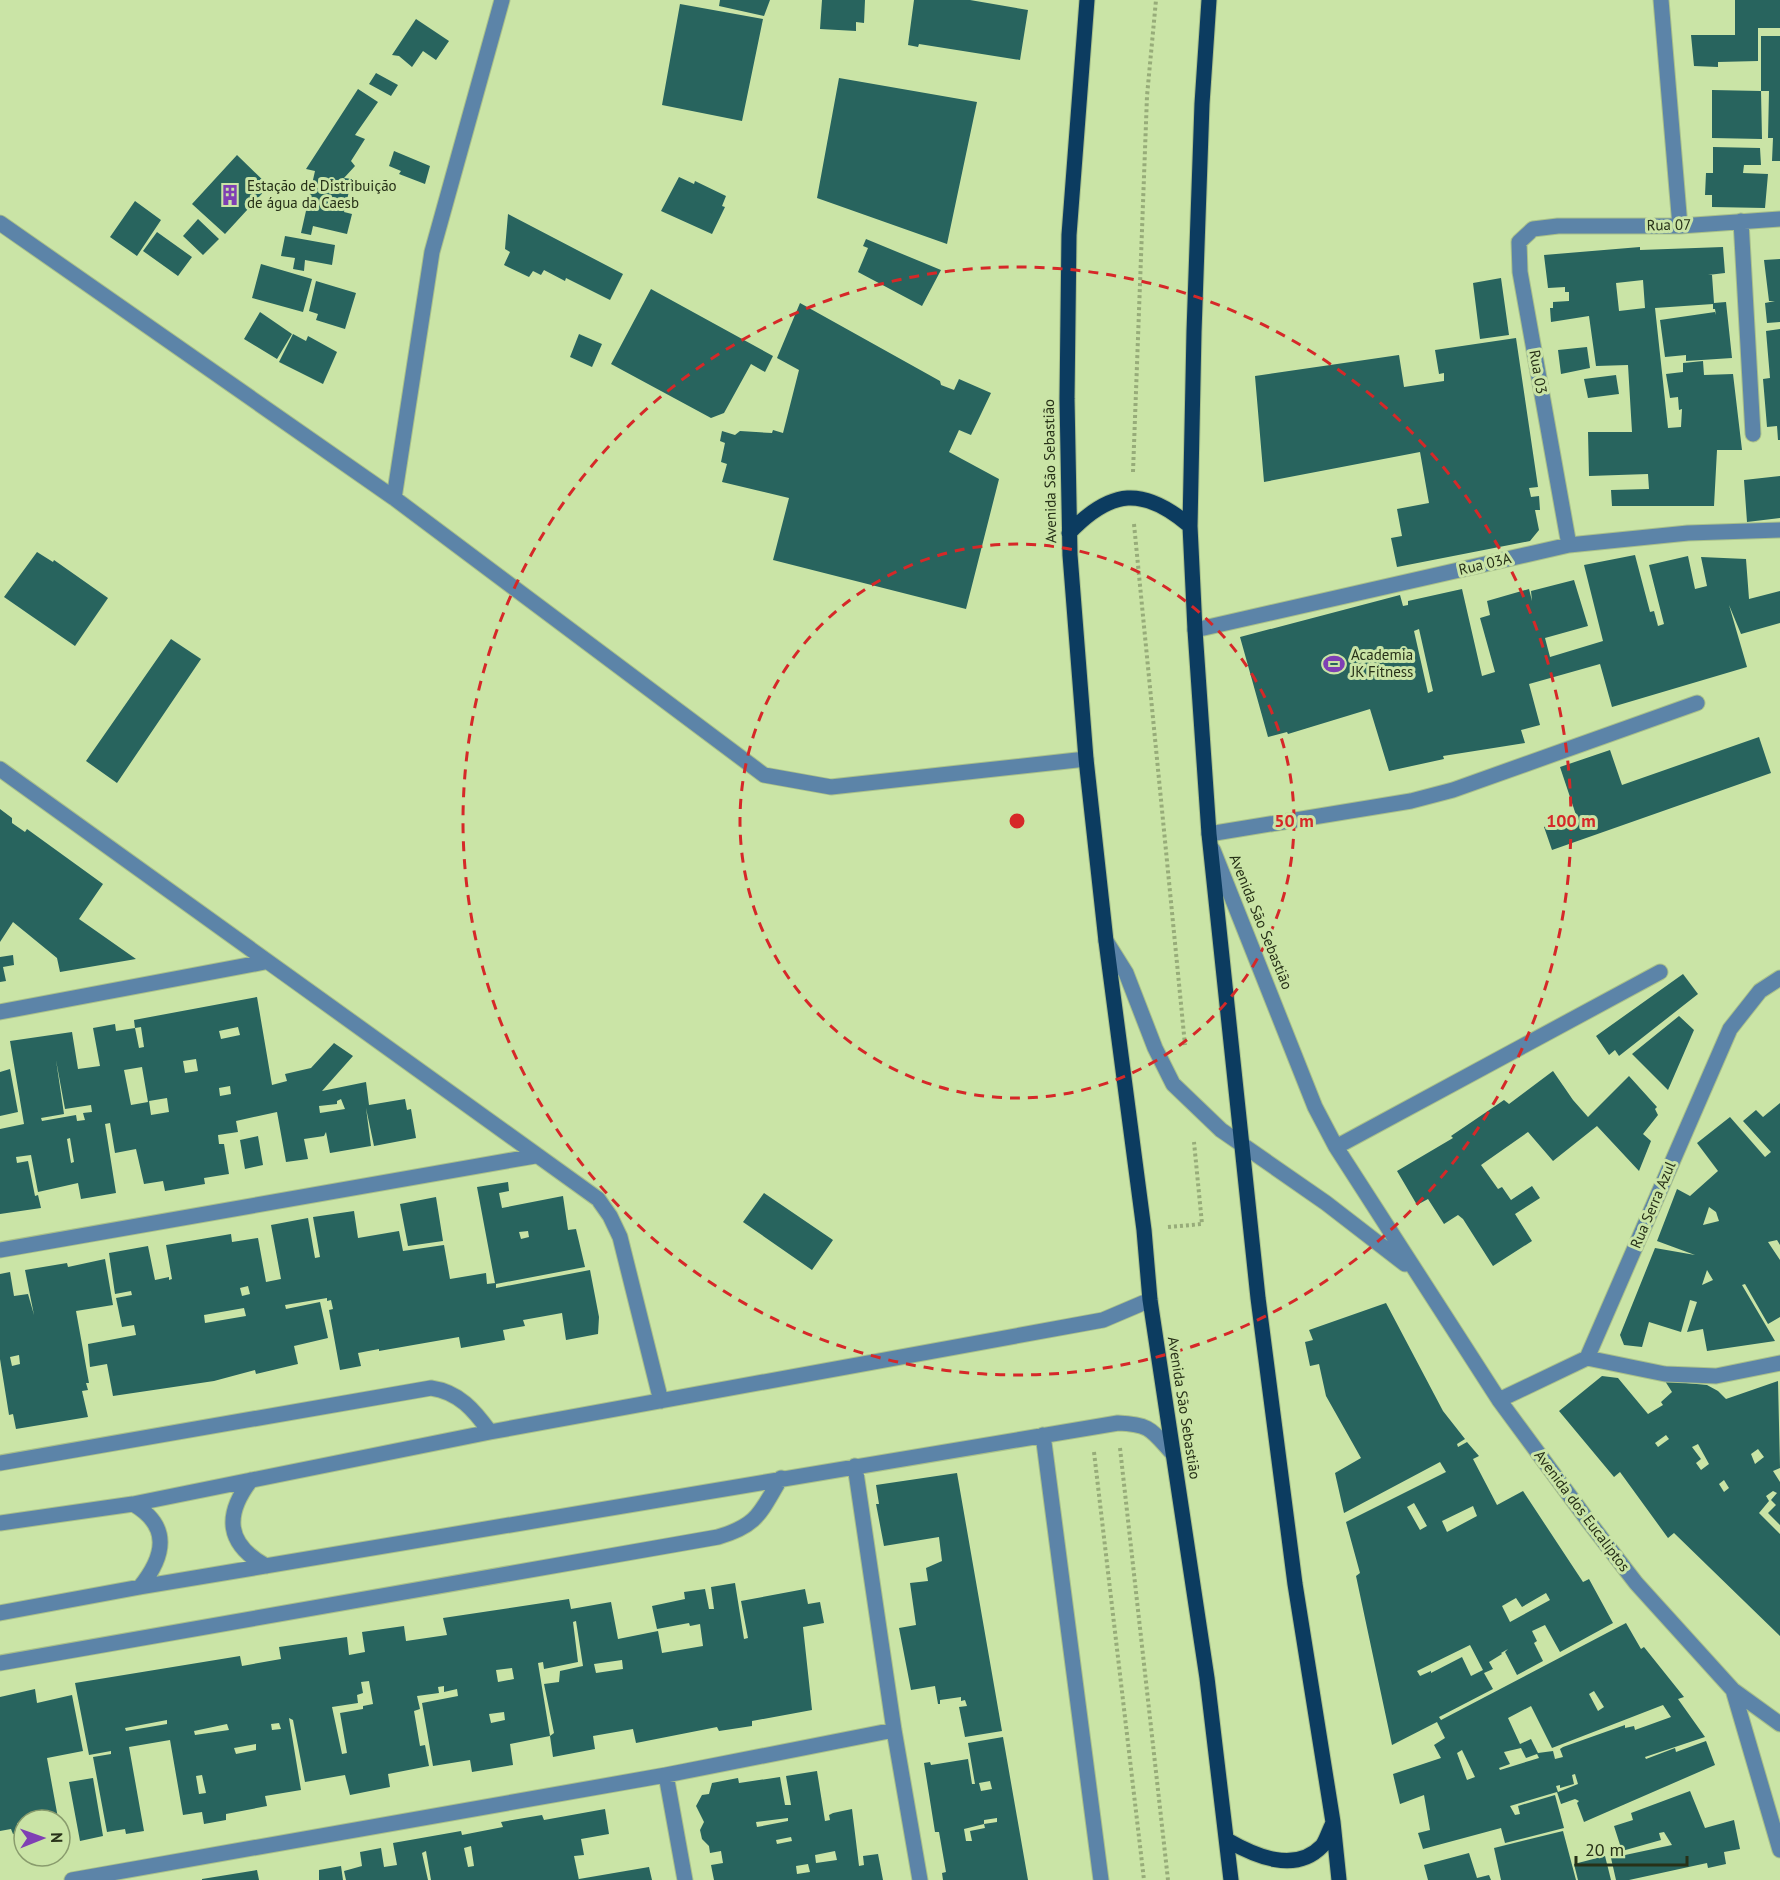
<svg xmlns="http://www.w3.org/2000/svg" width="1780" height="1880" font-family="'PT Sans',sans-serif">
<rect width="100%" height="100%" fill="#cae4a6"/>
<path fill="#28645e" fill-rule="evenodd" d="M720 0H770L764 16 719 6Z
M822 0H865L864 23 856 22V31L820 29Z
M914 0H970L1028 10 1020 60 919 44 918 47 908 45Z
M1735 0H1780V28H1758V61L1718 62V67L1694 66 1691 35H1735Z
M680 4 763 19 742 121 662 105Z
M416 19 449 41 436 60 423 51 412 67 399 56 392 55Z
M1761 36H1780V161H1772L1773 138H1768L1769 91H1761L1762 139 1712 138V90L1761 91Z
M376 73 398 85 391 96 369 84Z
M839 78 977 102 947 244 817 198Z
M358 89 378 102 355 135 365 139 351 161 355 166 344 178 352 179 344 212 352 214 347 234 313 226 311 235 301 233 315 171 306 169Z
M1713 147 1760 148 1761 165H1744L1743 173 1768 174 1765 208 1712 207V195H1705L1706 173H1713Z
M394 151 430 166 425 184 399 174 401 171 389 166Z
M237 155 269 186 225 234 192 204Z
M679 177 694 184 695 181 726 196 722 206 725 207 712 234 661 211Z
M135 201 161 220 137 256 110 237Z
M508 214 623 274 610 300 566 278 565 281 544 270 541 275 533 271 529 277 504 265 510 252 505 249Z
M198 219 219 239 203 255 183 236Z
M157 232 192 257 178 276 143 251Z
M285 236 335 245 332 265 305 260 304 271 293 269 295 258 281 256Z
M866 239 941 270 922 306 858 272 868 248 863 246Z
M1640 247V250L1723 247 1725 273 1708 275H1712L1714 303 1726 302 1732 358 1686 361V355L1665 357 1660 320 1715 312 1716 315 1715 309H1713V304L1655 308 1668 428 1681 427 1682 409 1679 410 1678 397 1670 398 1666 374 1683 372V363L1703 361 1704 375 1733 374 1742 450H1717L1714 506H1612L1611 490 1649 489 1648 474 1589 476 1588 432H1632L1628 365 1596 366 1589 316 1551 322 1550 308H1553V302L1569 301V292H1565V287L1548 288 1544 255ZM1643 280 1645 308 1619 311 1616 283Z
M1780 259V322L1767 323 1765 303 1775 301H1769L1764 260Z
M261 264 312 279 303 312 252 298Z
M1501 278 1509 335 1480 339 1473 283Z
M316 281 356 293 345 329 316 320 318 314 309 311Z
M651 289 773 356 765 372 751 364 724 413 711 418 611 364Z
M800 303 940 381 941 385 954 390 959 379 991 393 971 435 959 430 949 452 999 479 966 609 773 560 789 498 722 482 727 464 721 462 725 443 720 441 722 431 735 435 740 431 772 433 773 430 783 433 799 370 777 358Z
M260 312 292 334 277 359 244 339Z
M1780 329V440H1778L1777 426 1767 427 1763 379 1770 378 1766 331Z
M293 334 306 341 308 336 337 352 323 384 279 362Z
M579 334 602 344 592 367 570 357Z
M1516 338 1538 487 1529 488 1531 497 1539 496 1540 510H1535L1539 530 1530 541 1397 567 1391 538 1402 536 1397 509 1429 503 1420 452 1264 482 1255 376 1399 355 1404 387 1444 381V373L1439 374 1435 350Z
M1587 347 1590 368 1561 374 1558 350Z
M1616 375 1619 394 1588 398 1584 379Z
M1780 476V518L1747 522 1744 480Z
M37 552 53 562 54 560 108 598 75 646 4 597Z
M1635 555 1650 612 1654 611 1658 626 1664 624 1649 565 1688 556 1695 589 1707 586 1701 557 1746 559 1749 599 1780 591V623L1741 634 1729 605 1747 667 1612 707 1600 664 1529 684 1540 725 1521 730 1525 743 1443 756 1444 759 1389 771 1370 709 1288 734 1287 732 1268 737 1240 637 1400 595 1403 606 1408 605V601L1462 589 1482 676 1495 672 1480 618 1490 615 1487 601 1529 589 1532 601 1531 591 1574 580 1588 626 1545 638 1550 657 1603 641 1584 565ZM1419 629 1433 691 1428 693 1414 631Z
M171 639 201 659 117 783 86 761Z
M1759 737 1771 773 1552 850 1544 827 1576 815 1560 767 1610 750 1622 785Z
M0 809 12 818V823L25 832 27 829 103 884 79 919 136 959 60 972 57 958 13 922 0 942Z
M13 955 14 965 3 967 6 981 0 982V957Z
M1683 974 1698 994 1619 1056 1615 1050 1609 1055 1596 1036Z
M257 997 272 1085 287 1081 285 1074 311 1068 334 1043 353 1056 322 1091 366 1082 369 1105 405 1099 407 1110 411 1109 416 1138 374 1146 366 1108 371 1146 330 1153 326 1132 324 1136 304 1139 308 1159 286 1162 277 1112 236 1121 238 1132 218 1135 219 1144H224L229 1174 204 1178 205 1184 165 1191 163 1181 144 1184 136 1149 115 1153 110 1123 105 1124 116 1193 81 1199 78 1183 38 1192 31 1155 16 1157 17 1163 28 1161 35 1196 38 1195 41 1208 0 1214V1129L24 1124 10 1041 72 1032 78 1069 100 1066 93 1028 115 1024 116 1031 135 1028 134 1020ZM141 1027 144 1047 139 1048 135 1028ZM238 1027 240 1035 221 1039 219 1031ZM196 1059 198 1071 185 1073 183 1061ZM56 1060 65 1109 91 1105 92 1112 83 1113 85 1120 77 1121 76 1115 42 1121 41 1118 64 1114ZM142 1067 148 1102 131 1105 124 1070ZM230 1086 231 1094 220 1096 219 1088ZM167 1098 169 1112 151 1115 149 1101ZM341 1099 345 1109 320 1113 319 1106 337 1104V1101ZM70 1138 74 1162 71 1163 67 1139Z
M1679 1016 1694 1030 1668 1090 1632 1054Z
M10 1069 18 1112 0 1116V1072Z
M1553 1071 1573 1100 1588 1117 1629 1076 1657 1107 1655 1109 1658 1115 1643 1134 1651 1141 1639 1171 1597 1126 1553 1161 1528 1132 1481 1165 1498 1189 1502 1187 1511 1200 1532 1186 1540 1198 1515 1214 1532 1241 1493 1266 1463 1219 1458 1215 1444 1224 1428 1199 1417 1205 1397 1171 1453 1138 1451 1136 1504 1100 1509 1104Z
M1780 1103V1245L1777 1240 1768 1242 1780 1260V1317L1768 1324 1745 1284 1742 1285 1775 1341 1707 1351 1703 1329 1687 1332 1697 1302 1690 1300 1681 1332 1649 1322 1642 1347 1624 1345 1620 1335 1655 1248 1695 1255 1657 1241 1677 1189 1690 1196 1718 1171 1697 1143 1730 1117 1765 1157 1771 1152 1743 1121 1756 1110 1763 1117ZM1709 1207 1716 1212 1719 1221 1703 1225ZM1707 1270 1713 1280 1702 1285Z
M258 1136 263 1165 245 1169 240 1140Z
M508 1182 509 1191 499 1193 502 1208 563 1196 568 1230 576 1229 585 1267 496 1284V1288L590 1270 599 1317 598 1334 566 1340 562 1313 523 1320 525 1326 503 1330 505 1340 461 1348 459 1337 379 1351V1349L358 1353 361 1366 340 1370 329 1310 333 1309 331 1300 327 1301V1298L285 1305 286 1309 320 1302 328 1338 294 1346 298 1364 256 1374 255 1370 214 1381 113 1396 107 1364 90 1367 88 1344 136 1335 134 1325 122 1327 116 1298 132 1295 131 1291 115 1294 109 1253 148 1246 155 1280 169 1277V1280L172 1279 166 1245 231 1234 232 1242 258 1238 266 1282 281 1279 271 1225 308 1218 315 1258 320 1257 313 1217 354 1211 358 1238 399 1231 403 1251 444 1245 450 1279 486 1273 487 1284 495 1283 477 1187ZM528 1231 529 1237 521 1239 519 1232ZM248 1286 250 1294 242 1296 240 1288ZM244 1308 246 1316 205 1323 204 1315Z
M764 1193 833 1240 812 1270 743 1222Z
M436 1197 443 1241 408 1246 400 1204Z
M105 1259 113 1305 76 1311 89 1383H86L88 1390 82 1391 88 1417 16 1429 13 1414 9 1415 0 1359V1274L10 1272 14 1296 28 1294 34 1315 25 1270 67 1263 68 1267ZM19 1355 20 1364 12 1366 10 1357Z
M1386 1303 1443 1411 1465 1439 1457 1444 1458 1447 1467 1442 1479 1456 1473 1459 1497 1505 1523 1491 1583 1582 1589 1579 1613 1623 1560 1652 1545 1625 1532 1631 1537 1641 1534 1643 1543 1661 1517 1675 1505 1652 1508 1649 1501 1653 1502 1654 1489 1662 1493 1669 1484 1673 1493 1689 1439 1717 1441 1720 1626 1623 1641 1649 1644 1647 1684 1697 1678 1699 1705 1737 1645 1757 1646 1759 1675 1748 1676 1752 1706 1741 1715 1765 1584 1822 1577 1803 1579 1801 1575 1799 1561 1804 1557 1792 1510 1806 1515 1815 1520 1814 1518 1806 1555 1795 1564 1828 1505 1843 1501 1828 1423 1849 1418 1833 1430 1830 1424 1795 1400 1804 1393 1774 1441 1758 1434 1745 1445 1738 1437 1722 1392 1745 1356 1576 1360 1573 1346 1522 1446 1472 1440 1462 1344 1513 1335 1473 1361 1458 1326 1396 1319 1364 1310 1366 1305 1342 1313 1340 1309 1330ZM1414 1503 1427 1526 1420 1530 1407 1507ZM1473 1506 1477 1516 1447 1532 1442 1521ZM1546 1593 1550 1600 1510 1622 1502 1606 1516 1598 1522 1607ZM1470 1645 1483 1670 1471 1676 1462 1657 1431 1673V1671L1420 1676 1417 1671ZM1594 1691 1604 1707 1598 1711 1589 1694ZM1663 1705 1671 1717 1635 1730 1634 1726 1625 1728V1725L1563 1747 1560 1749 1563 1757 1555 1759 1553 1751 1538 1753 1531 1739 1520 1744 1508 1718 1531 1706 1552 1748ZM1521 1748 1526 1758 1537 1754 1539 1758 1500 1770 1499 1768 1510 1764 1504 1752ZM1462 1750 1475 1777 1467 1780 1457 1753ZM1575 1774 1578 1784 1558 1792 1556 1786 1560 1785V1788L1574 1784 1572 1775Z
M1602 1376 1618 1378 1648 1414 1663 1405 1661 1402 1672 1392 1665 1381 1707 1385 1718 1391 1726 1399 1778 1381 1780 1468 1773 1471 1780 1482V1525L1768 1513 1776 1505 1771 1500 1777 1493 1773 1491 1766 1496 1769 1501 1759 1513 1780 1534V1636L1674 1533 1668 1538 1620 1472 1614 1477 1559 1411ZM1666 1435 1669 1439 1658 1447 1655 1443ZM1698 1444 1709 1464 1701 1470 1696 1463 1701 1459 1692 1447ZM1758 1449 1764 1457 1755 1464 1751 1454ZM1724 1480 1729 1488 1724 1492 1719 1484Z
M957 1473 1002 1731 965 1737 959 1707 967 1706 965 1700 961 1701V1697L940 1700V1704H938L935 1686 911 1690 899 1628 916 1625 910 1583 928 1581 926 1568 942 1561 939 1537 884 1546 876 1504H879L876 1485Z
M735 1583 744 1639 748 1638 741 1601 805 1589 808 1604 820 1602 824 1623 803 1627 812 1710 752 1721V1726L719 1731 717 1727 636 1743 633 1729 593 1736 595 1749 553 1757 550 1736 510 1744 513 1765 472 1772 470 1760 433 1766 422 1703 458 1696 457 1689 444 1692V1686L438 1687 439 1693 417 1696 420 1709 414 1711 420 1746 425 1745 429 1766 388 1774 390 1787 350 1795 345 1775 305 1782 293 1720 289 1718 301 1790 265 1796 267 1806 226 1814V1820L204 1824 202 1812 183 1815 170 1740 129 1747 144 1831 126 1834 125 1829 107 1832 93 1757 111 1754V1751L89 1755 75 1683 240 1656 242 1666 281 1659 279 1647 347 1637 349 1655 365 1652 362 1632 404 1626 406 1641 447 1635 443 1618 569 1599 571 1609 611 1602 618 1639 658 1631 662 1653 703 1646 700 1624 690 1626 689 1623 657 1629 652 1606 685 1599 684 1592 705 1589 709 1609H714L711 1587ZM576 1621 583 1666 560 1671 559 1682 544 1684 554 1733 550 1736 538 1663 543 1662 544 1669 578 1662 573 1622ZM622 1660 623 1669 596 1673 594 1664ZM512 1668 514 1679 498 1682 496 1670ZM369 1681 373 1704 363 1706V1709L340 1713 347 1753 342 1754 332 1707 358 1703 357 1695 363 1693 361 1682ZM504 1712 505 1720 491 1723 489 1714ZM167 1720V1724L126 1731 125 1728ZM279 1723 281 1729 272 1730 271 1724ZM227 1724 229 1730 195 1735 194 1731ZM256 1744V1750L236 1754 234 1748ZM202 1775 206 1793 199 1794 196 1776Z
M35 1689 37 1703 72 1695 83 1751 47 1758 58 1818 24 1820V1822L17 1823 19 1833 13 1834 11 1829 0 1831V1697Z
M1003 1737 1028 1880H943L942 1873 946 1872 939 1832H935L924 1763 930 1762 931 1765 968 1759 972 1784H975L968 1743ZM990 1781 992 1789 981 1791 979 1783ZM997 1818V1822L984 1824 985 1828 970 1831 972 1841H966L964 1829 984 1824V1820Z
M817 1771 825 1821 830 1820 829 1815 833 1813 852 1809 859 1866 864 1865 863 1856 878 1854 883 1880H714L711 1865 723 1863 721 1851 710 1853 709 1846 702 1839 700 1830 704 1822 696 1806 702 1795 709 1794 712 1783 738 1778 739 1783 780 1777 785 1805H791L786 1776ZM788 1818V1821L757 1827 756 1822ZM791 1837 792 1841 777 1844 776 1840ZM835 1851 837 1860 816 1863 815 1855ZM808 1864 810 1872 797 1874 796 1866Z
M93 1778 103 1836 80 1841 69 1782Z
M1690 1791 1705 1828 1734 1820 1740 1849 1724 1852 1726 1864 1708 1868 1707 1863 1629 1880H1616L1611 1858 1672 1845 1664 1832 1659 1833 1661 1840 1622 1851 1614 1826 1633 1820 1631 1813Z
M605 1809 609 1834 581 1839 584 1855 574 1856 579 1880H431L426 1851 422 1853 428 1880H346L344 1871 362 1866 360 1852 381 1848 384 1867 397 1865 393 1843 461 1831 462 1835 503 1827 501 1822 542 1815 544 1820ZM471 1846 474 1866 468 1867 464 1848Z
M1563 1831 1576 1880H1501L1494 1848Z
M1469 1853 1477 1878 1489 1875 1491 1880H1428L1424 1865Z
M1605 1856 1611 1880H1578L1574 1864Z
M341 1866 343 1880H319V1870Z
M649 1867 652 1880H579V1879Z
M257 1870 259 1880H202V1879Z"/>
<g fill="none" stroke-linecap="round" stroke-linejoin="round">
<defs>
<path id="minor" d="M1661 0 1680 226
M1741 221 1753 434
M0 223 394 498 764 775 831 787 1086 759
M394 498 432 252 502 0
M1569 545 1520 272 1519 242 1533 229 1558 226H1680L1780 219
M1195 630 1569 545 1688 533 1780 530
M0 769 598 1199 610 1216 620 1237 661 1401
M1209 834 1411 801 1453 790 1697 703
M1213 850 1315 1107 1336 1147 1499 1400 1589 1522 1636 1583 1733 1690 1780 1724
M1106 941 1126 973 1155 1048 1173 1084 1221 1130 1326 1203 1405 1264
M0 1012 265 962
M1336 1147 1660 972
M0 1250 535 1156
M1587 1358 1665 1374 1716 1376 1780 1363
M1499 1400 1587 1358 1730 1029 1760 991 1780 978
M1043 1435 1101 1880
M0 1463 431 1388C459 1392 474 1410 490 1432
M855 1466 894 1730 920 1880
M251 1480C224 1515 226 1544 266 1566
M133 1504C171 1526 165 1556 140 1587
M0 1523 133 1504 490 1432 1103 1320 1150 1300
M0 1613 140 1587 1118 1423C1151 1424 1152 1431 1173 1454
M0 1663 718 1537C759 1525 760 1512 781 1478
M1733 1690 1780 1850
M666 1775 685 1880
M72 1880 666 1775 894 1730"/>
<path id="major" d="M1087 0 1069 235 1067 399 1070 555 1086 759 1106 941 1144 1230 1150 1300 1207 1678 1231 1880
M1209 0 1202 104 1194 332 1190 526 1195 630 1209 834 1258 1298 1295 1584 1333 1822 1339 1880
M1069 533C1111 489 1143 486 1190 526
M1227 1840C1255 1856 1295 1874 1322 1846 1326 1841 1329 1831 1332 1825"/>
</defs>
<use href="#minor" stroke="#a9c08a" stroke-width="17"/>
<use href="#major" stroke="#a9c08a" stroke-width="17"/>
<path stroke="#97ac79" stroke-width="4" stroke-dasharray="3 3" stroke-linecap="butt" d="M1133 472 1147 96 1156 0
M1134 524 1185 1045
M1168 1227 1202 1224 1194 1142
M1120 1448 1168 1880
M1094 1452 1144 1880"/>
<use href="#minor" stroke="#5c84a8" stroke-width="15"/>
<use href="#major" stroke="#0c3c60" stroke-width="15"/>
</g>
<g fill="none" stroke="#d62828" stroke-width="3" stroke-dasharray="10 8">
<circle cx="1017" cy="821" r="277"/>
<circle cx="1017" cy="821" r="554"/>
</g>
<defs>
<symbol id="building-bare" viewBox="-9 -9 18 18"><path d="M-4-6H4V6H1V3H-1V6H-4ZM-2.5-4.3h1.7v1.8h-1.7ZM.8-4.3h1.7v1.8H.8ZM-2.5-1h1.7V.8h-1.7ZM.8-1h1.7V.8H.8Z" fill="#7f3fb4" stroke="#cae4a6" stroke-width="2.5" paint-order="stroke"/></symbol>
<symbol id="stadium-bare" viewBox="-9 -9 18 18"><path d="M0-5a6.5 5 0 1 0 0 10a6.5 5 0 1 0 0-10ZM-3.5-1.8h7v3.6h-7Z" fill="#7f3fb4" stroke="#cae4a6" stroke-width="2.5" paint-order="stroke"/></symbol>
</defs>
<g fill-rule="evenodd">
<use href="#building-bare" x="215" y="180" width="30" height="30"/>
<use href="#stadium-bare" x="1319" y="649" width="30" height="30"/>
</g>
<g text-anchor="middle" stroke-width="6" stroke-linejoin="round" paint-order="stroke">
<g font-size="15" fill="#273118" stroke="#cae4a6" text-anchor="start">
<text x="247" y="191">Estação de Distribuição<tspan x="247" dy="17">de água da Caesb</tspan></text>
<text x="1351" y="660">Academia<tspan x="1351" dy="17">JK Fitness</tspan></text>
</g>
<g font-size="15" fill="#273118" stroke="#cae4a6">
<text transform="translate(1669 225) rotate(-1)" y="5">Rua 07</text>
<text transform="translate(1538 372) rotate(80)" y="5">Rua 03</text>
<text transform="translate(1050 471) rotate(-91)" y="5">Avenida São Sebastião</text>
<text transform="translate(1485 564) rotate(-13)" y="5">Rua 03A</text>
<text transform="translate(1261 922) rotate(68)" y="5">Avenida São Sebastião</text>
<text transform="translate(1653 1205) rotate(-67)" y="5">Rua Serra Azul</text>
<text transform="translate(1184 1408) rotate(81)" y="5">Avenida São Sebastião</text>
<text transform="translate(1582 1511) rotate(53)" y="5">Avenida dos Eucaliptos</text>
</g>
</g>
<circle cx="1017" cy="821" r="9" fill="#d62828" stroke="#cae4a6" stroke-width="3"/>
<g font-size="18" text-anchor="middle" font-weight="bold" fill="#d62828" stroke="#cae4a6" stroke-width="6" stroke-linejoin="round" paint-order="stroke">
<text x="1294" y="827">50 m</text>
<text x="1571" y="827">100 m</text>
</g>
<g transform="translate(42 1838) rotate(89)"><circle r="28" fill="#cae4a6" stroke="#899c6d" stroke-width="1.5"/>
<path d="M0-4.5L10 22L0 15L-10 22Z" fill="#7f3fb4"/>
<text y="-9" font-size="16" font-weight="bold" text-anchor="middle" fill="#273118">N</text>
</g>
<path d="M1576 1856v9h111v-9" fill="none" stroke="#273118" stroke-width="3"/>
<text x="1585" y="1856" font-size="18" fill="#273118" stroke="#cae4a6" stroke-width="4.5" paint-order="stroke">20 m</text>
</svg>
